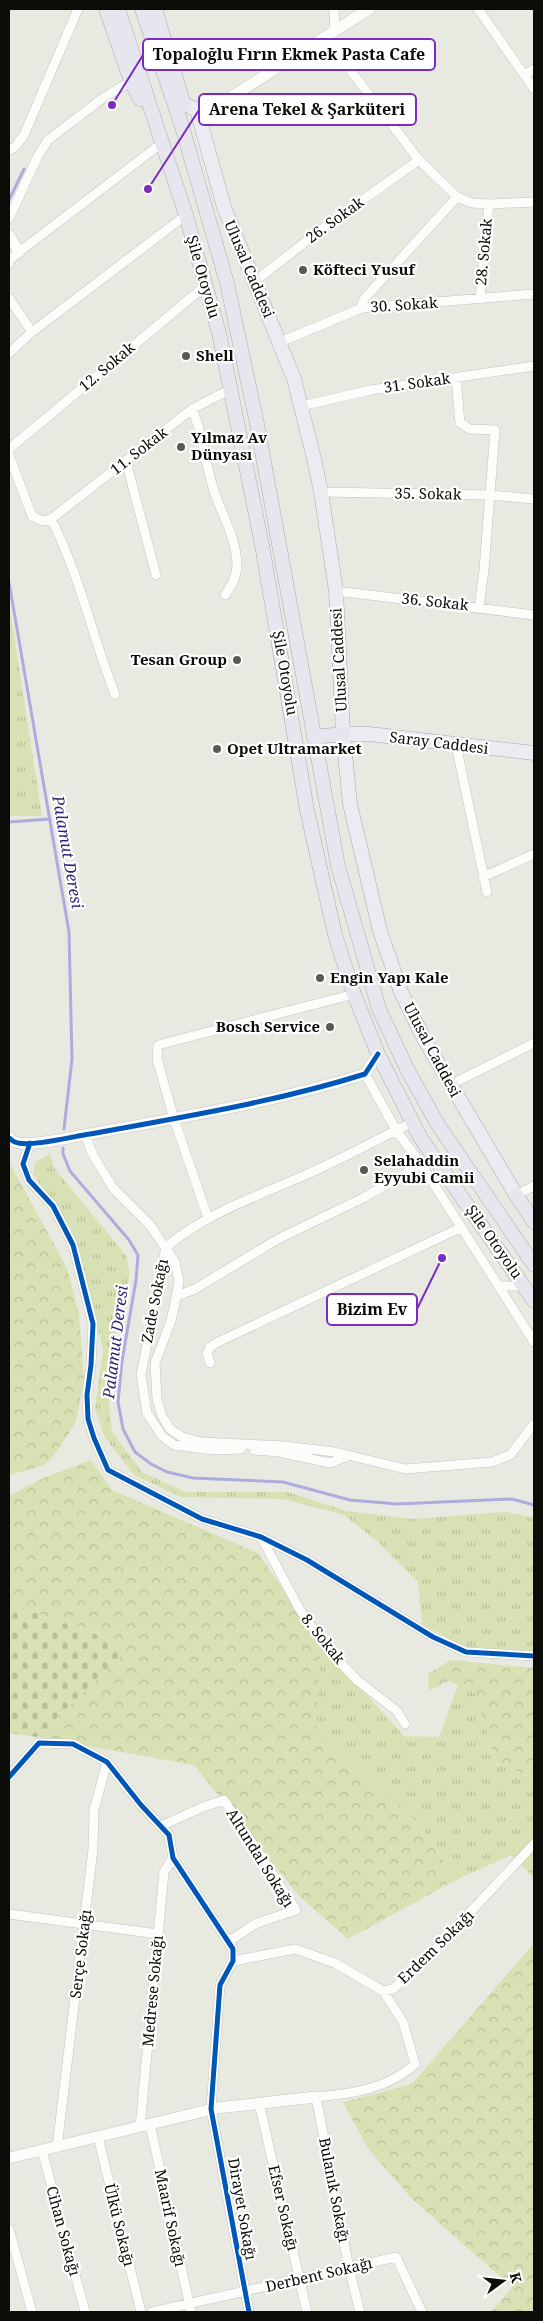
<svg xmlns="http://www.w3.org/2000/svg" width="543" height="2321" font-family="'Noto Serif',serif">
<defs>
<pattern id="grass-tufts" width="24" height="20" patternUnits="userSpaceOnUse" patternTransform="scale(1.25)"><rect width="24" height="20" fill="#d8e1b3"/><path d="M3 7l-1-3M5 7V3M7 7l1-3M15 17l-1-3M17 17v-4M19 17l1-3" fill="none" stroke="#b8c098"/></pattern>
<pattern id="forest-crowns" width="20" height="18" patternUnits="userSpaceOnUse" patternTransform="scale(1.25)"><rect width="20" height="18" fill="#d8e1b3"/><path d="M2 6a3 3 0 1 1 6 0M12 15a3 3 0 1 1 6 0" fill="none" stroke="#b8c098"/></pattern>
<pattern id="cemetery-stones" width="16" height="16" patternUnits="userSpaceOnUse" patternTransform="scale(1.25)"><rect width="16" height="16" fill="#d8e1b3"/><path d="M2 7V4a2 2 0 0 1 4 0v3zM10 15v-3a2 2 0 0 1 4 0v3z" fill="#b8c098"/></pattern>
</defs>
<rect width="100%" height="100%" fill="#e8eae2"/>
<path fill="url(#grass-tufts)" d="M9 603 42 816H9Z
M50 1154 54 1168 126 1255 130 1274 106 1375 112 1432 142 1472 185 1492H288L346 1511 412 1519 506 1512 531 1517 534 1520V1593L532 1595 534 1609V1651L468 1649 422 1624 418 1582 378 1542 344 1515 284 1499 181 1497 134 1475 104 1436 95 1408 103 1349 73 1231 33 1174 35 1162Z
M321 1644 404 1736 439 1737 458 1685 473 1686 497 1764 534 1778V1838L531 1834 511 1855 456 1880 422 1828 315 1729Z"/>
<path fill="url(#forest-crowns)" d="M9 1162 67 1268 79 1314 84 1379 76 1422 55 1454 43 1466 9 1475Z
M91 1460 112 1490 258 1553 321 1644 316 1729 422 1828 456 1880 348 1939 300 1897 194 1765 37 1737 120 1657V1643L9 1603V1496L41 1479Z
M451 1660 534 1668V1778L497 1764 473 1686 458 1685 449 1681 429 1691 428 1674Z
M531 1834 534 1838V1878L511 1855Z
M534 1943V2312H491L512 2287 411 2198 367 2147 343 2102 412 2084Z"/>
<path fill="url(#cemetery-stones)" d="M9 1603 120 1643V1657L37 1737 9 1733Z"/>
<g fill="none" stroke-linecap="round" stroke-linejoin="round">
<path stroke="#aeacde" stroke-width="3" d="M9 200 24 169
M9 582 69 932 72 1059 64 1129
M9 822 50 819
M63 1148V1154L70 1171 129 1240 138 1255 136 1280 122 1361 118 1402 123 1429 135 1452 151 1464 167 1472 193 1478 283 1482 350 1500 397 1504 512 1499 534 1505"/>
<defs>
<path id="minor" d="M334 9 335 31
M478 9 534 89
M325 37 419 160 457 197 472 203 489 204 534 202
M524 75 534 69
M9 150 15 147 24 135 78 9
M9 218 38 156 48 140 103 98 131 81
M9 264 10 260 19 252 162 143
M254 282 322 229 419 160
M9 298 32 332
M480 299 489 204
M360 309 364 299 457 197
M280 342 362 308 534 294
M9 353 32 332 186 215
M456 378 460 423 470 429 495 430 484 570 479 607
M301 406 371 390 534 366
M192 409C204 435 205 464 214 491 222 515 236 537 237 564 237 577 232 584 225 595
M9 449 205 286
M9 455 32 516 42 521 51 519 192 409 231 389
M126 461 156 575
M321 492 490 495 534 499
M51 519C80 575 92 636 115 694
M336 591 534 615
M456 745 487 892
M483 877 534 854
M365 1074 396 1130 421 1164 534 1342
M450 1085 534 1043
M85 1135 93 1155 113 1188 150 1225 175 1262 179 1281 175 1303 171 1321 155 1363 157 1399 162 1416 170 1429 182 1437 202 1442 284 1446 335 1452 405 1469 492 1462 510 1455 534 1424
M30 1143 23 1164 29 1180 53 1206 73 1245 93 1324 91 1365 87 1395 88 1419 94 1438 108 1470 202 1519 261 1537 307 1560 433 1637 466 1652 534 1656
M516 1195 534 1186
M208 1218 174 1119 157 1059 158 1045 354 994
M498 1286H523
M177 1296 195 1289 278 1239 363 1198 426 1162
M210 1363 207 1354 210 1347 216 1343 460 1228
M241 1449 213 1450 174 1445 162 1436 147 1413 141 1375 166 1247C209 1211 264 1194 314 1171 348 1156 380 1138 413 1122
M254 1450 279 1452 330 1463 348 1456
M261 1537 300 1610 330 1652 358 1681 397 1711 405 1724
M9 1777 39 1743 73 1744 107 1762 141 1805 169 1835 173 1858 233 1949V1961L220 1985 211 2109 249 2312
M161 1826 203 1807 224 1800 296 1910 255 1924 228 1942
M9 1914 158 1934
M233 1961 295 1949 335 1963 383 1991 393 1989 430 1955 534 1844
M259 2103 307 2312
M150 2124 191 2312
M140 2127 164 1872 173 1858
M98 2137 141 2312
M57 2147 93 1849 94 1810 107 1762
M42 2150 85 2312
M9 2229 32 2312
M152 2312 396 2257 422 2312
M360 2312 349 2268 316 2097C351 2094 388 2089 415 2064L403 2022 383 1991"/>
<path id="tertiary" d="M197 110 222 103 369 9
M9 235 19 252
M9 1138C11 1139 12 1141 15 1142 28 1148 75 1136 90 1134 182 1117 276 1102 365 1074L378 1054
M9 2158 217 2108 316 2097"/>
<path id="primary" d="M184 104 197 110 224 207 294 379 314 459 321 492 336 591 343 734 350 804 380 931 401 992 424 1039 516 1195
M343 734H369L534 753"/>
<path id="trunk" d="M106 9 131 81 140 99
M118 9 186 215 219 333 262 545 307 810 335 935 354 994 378 1054 420 1137 534 1301
M142 9 181 123 227 283 257 424 338 866 379 1009 407 1069 438 1125 534 1265
M155 9 184 105
M314 737 343 734
M516 1195 534 1222"/>
</defs>
<use href="#minor" stroke="#c3c5be" stroke-width="10"/>
<use href="#tertiary" stroke="#c3c5be" stroke-width="12"/>
<use href="#primary" stroke="#a9a9b3" stroke-width="15"/>
<use href="#trunk" stroke="#a9a9b3" stroke-width="15"/>
<use href="#minor" stroke="#fcfcfb" stroke-width="9"/>
<use href="#tertiary" stroke="#fcfcfb" stroke-width="11"/>
<use href="#primary" stroke="#ebebf2" stroke-width="14"/>
<use href="#trunk" stroke="#e6e6ee" stroke-width="14"/>
<defs>
<path id="cycleway" d="M9 1138C11 1139 12 1141 15 1142 28 1148 75 1136 90 1134 182 1117 276 1102 365 1074L378 1054
M30 1143 23 1164 29 1180 53 1206 73 1245 93 1324 91 1365 87 1395 88 1419 94 1438 108 1470 202 1519 261 1537 307 1560 433 1637 466 1652 534 1656
M9 1777 39 1743 73 1744 107 1762 141 1805 169 1835 173 1858 233 1949V1961L220 1985 211 2109 249 2312"/>
</defs>
<use href="#cycleway" stroke="#fff" stroke-width="8"/>
<use href="#cycleway" stroke="#0057b8" stroke-width="5"/>
</g>
<g fill="#585a54" stroke="#fff" stroke-width="2">
<circle cx="303" cy="270" r="5"/>
<circle cx="186" cy="356" r="5"/>
<circle cx="181" cy="447" r="5"/>
<circle cx="237" cy="660" r="5"/>
<circle cx="217" cy="749" r="5"/>
<circle cx="320" cy="978" r="5"/>
<circle cx="330" cy="1027" r="5"/>
<circle cx="364" cy="1170" r="5"/>
</g>
<g text-anchor="middle" stroke-width="4.5" stroke-linejoin="round" paint-order="stroke">
<g font-size="15" fill="#0b0c07" stroke="#fff">
<text transform="translate(335 220) rotate(-36)" y="5">26. Sokak</text>
<text transform="translate(484 252) rotate(-85)" y="5">28. Sokak</text>
<text transform="translate(249 269) rotate(67)" y="5">Ulusal Caddesi</text>
<text transform="translate(203 277) rotate(74)" y="5">Şile Otoyolu</text>
<text transform="translate(404 305) rotate(-4)" y="5">30. Sokak</text>
<text transform="translate(107 367) rotate(-40)" y="5">12. Sokak</text>
<text transform="translate(417 383) rotate(-8)" y="5">31. Sokak</text>
<text transform="translate(139 451) rotate(-38)" y="5">11. Sokak</text>
<text transform="translate(428 494) rotate(1)" y="5">35. Sokak</text>
<text transform="translate(435 602) rotate(6)" y="5">36. Sokak</text>
<text transform="translate(339 660) rotate(-93)" y="5">Ulusal Caddesi</text>
<text transform="translate(285 673) rotate(80)" y="5">Şile Otoyolu</text>
<text transform="translate(439 743) rotate(7)" y="5">Saray Caddesi</text>
<text transform="translate(432 1050) rotate(62)" y="5">Ulusal Caddesi</text>
<text transform="translate(494 1242) rotate(55)" y="5">Şile Otoyolu</text>
<text transform="translate(155 1301) rotate(-79)" y="5">Zade Sokağı</text>
<text transform="translate(323 1639) rotate(51)" y="5">8. Sokak</text>
<text transform="translate(260 1858) rotate(58)" y="5">Altundal Sokağı</text>
<text transform="translate(436 1947) rotate(-44)" y="5">Erdem Sokağı</text>
<text transform="translate(81 1954) rotate(-83)" y="5">Serçe Sokağı</text>
<text transform="translate(153 1991) rotate(-85)" y="5">Medrese Sokağı</text>
<text transform="translate(334 2190) rotate(79)" y="5">Bulanık Sokağı</text>
<text transform="translate(283 2208) rotate(77)" y="5">Efser Sokağı</text>
<text transform="translate(242 2209) rotate(80)" y="5">Dirayet Sokağı</text>
<text transform="translate(170 2218) rotate(78)" y="5">Maarif Sokağı</text>
<text transform="translate(119 2225) rotate(76)" y="5">Ülkü Sokağı</text>
<text transform="translate(63 2231) rotate(75)" y="5">Cihan Sokağı</text>
<text transform="translate(319 2275) rotate(-13)" y="5">Derbent Sokağı</text>
</g>
<g font-size="15" font-weight="bold" fill="#0b0c07" stroke="#fff" text-anchor="start">
<text x="313" y="275">Köfteci Yusuf</text>
<text x="196" y="361">Shell</text>
<text x="191" y="443">Yılmaz Av<tspan x="191" dy="17">Dünyası</tspan></text>
<text x="227" y="665" text-anchor="end">Tesan Group</text>
<text x="227" y="754">Opet Ultramarket</text>
<text x="330" y="983">Engin Yapı Kale</text>
<text x="320" y="1032" text-anchor="end">Bosch Service</text>
<text x="374" y="1166">Selahaddin<tspan x="374" dy="17">Eyyubi Camii</tspan></text>
</g>
<g font-size="16" font-style="italic" fill="#301d74" stroke="#fff">
<text transform="translate(68 852) rotate(80)" y="6">Palamut Deresi</text>
<text transform="translate(115 1342) rotate(-83)" y="6">Palamut Deresi</text>
</g>
</g>
<path fill="none" stroke="#7b2cbf" stroke-width="2" d="M112 105L143 55M148 189L199 110M442 1258L417 1309"/>
<g fill="#7b2cbf" stroke="#fff" stroke-width="2">
<circle cx="112" cy="105" r="5"/>
<circle cx="148" cy="189" r="5"/>
<circle cx="442" cy="1258" r="5"/>
</g>
<g fill="#fff" stroke="#7b2cbf" stroke-width="2">
<rect x="143" y="39" width="292" height="31" rx="5"/>
<rect x="199" y="94" width="217" height="31" rx="5"/>
<rect x="327" y="1294" width="90" height="31" rx="5"/>
</g>
<g font-size="16" text-anchor="middle" font-weight="bold" fill="#0b0c07">
<text x="289" y="60">Topaloğlu Fırın Ekmek Pasta Cafe</text>
<text x="307" y="115">Arena Tekel &amp; Şarküteri</text>
<text x="372" y="1315">Bizim Ev</text>
</g>
<rect width="543" height="2321" fill="none" stroke="#0b0c07" stroke-width="20"/>
<g transform="translate(503 2281) rotate(75)" stroke="#ffffff" stroke-width="4" paint-order="stroke">
<path d="M0-4L9 19L0 12L-9 19Z" fill="#0b0c07"/>
<text y="-8" font-size="14" font-weight="bold" text-anchor="middle" fill="#0b0c07">K</text>
</g>
</svg>
